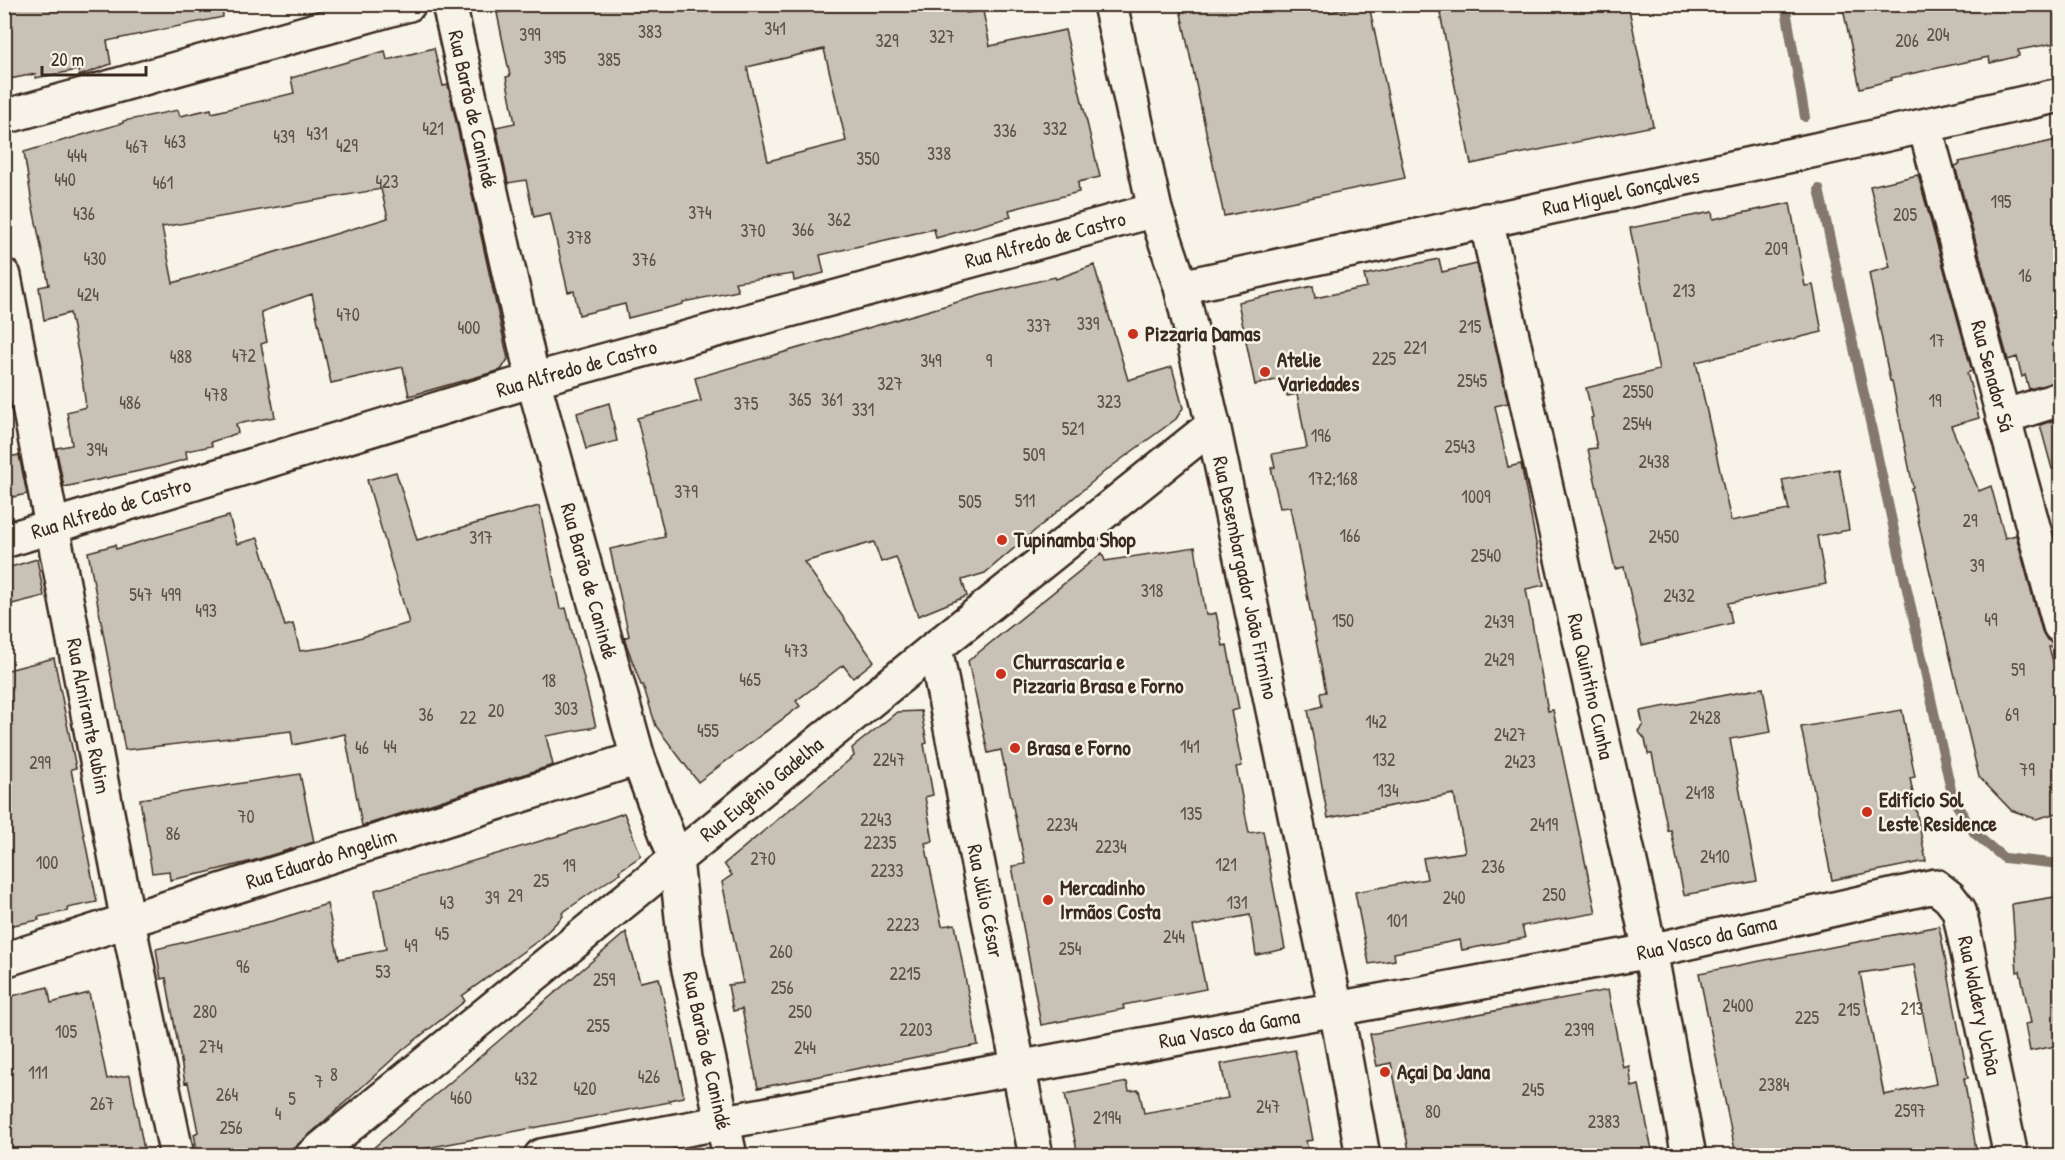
<svg xmlns="http://www.w3.org/2000/svg" width="2065" height="1160" font-family="'Patrick Hand',sans-serif">
<rect width="100%" height="100%" fill="#f7f3e8"/>
<filter id="ink" filterUnits="userSpaceOnUse"><feTurbulence type="fractalNoise" baseFrequency=".0167" numOctaves="2"/><feDisplacementMap in="SourceGraphic" scale="12" xChannelSelector="R" yChannelSelector="G"/><feConvolveMatrix kernelMatrix="1 2 1 2 8 2 1 2 1" color-interpolation-filters="sRGB"/></filter>
<g filter="url(#ink)">
<g fill="none" stroke-linecap="round" stroke-linejoin="round">
<path stroke="#84786c" stroke-width="10" d="M1785 4 1805 117
M1819 189 1953 799 1975 834 2004 858 2060 864"/>
</g>
<path fill="#c8c1b6" stroke="#3b2a1e" stroke-width="1.5" fill-rule="evenodd" d="M4 4H222L223 17 107 41 111 64 79 76 78 70 36 78 35 74 4 80Z
M527 4H964L966 13 983 11 990 46 1065 30 1100 177 1078 182 1079 192 1009 210 1011 217 982 225 936 238 934 229 820 255 824 273 794 281 793 274 735 282 738 291 683 302V304L628 318 625 304 579 315 574 291 568 292 550 213 534 217 526 180 508 183 496 127 515 123 506 77 510 76 497 13ZM824 49 846 141 768 161 747 67Z
M1179 4H1328L1330 12 1369 5 1405 178 1224 216Z
M1438 4H1628L1653 126 1471 164Z
M1842 4H2061V42L2018 50 2019 56 1990 63 1989 57 1891 78 1892 80 1860 88Z
M434 48 443 86 448 85 508 359 501 370 409 396 403 367 331 383 312 294 261 312 267 342 261 344 275 417 236 424 238 433 211 442 212 446 186 451 187 459 158 467 64 487 56 448 72 445 67 412 86 407 80 362 70 313 44 320 39 287 49 285 32 203 24 152 123 123V121L178 110 180 116 211 109 212 113 294 93 291 78 385 51 387 60ZM381 189 388 218 173 283 162 227Z
M2061 139V381L2029 389 2025 375 2022 377 2017 357 2008 360 1955 166 1960 164 1959 162Z
M1918 175 1972 371 1967 373 1979 418 1951 426 1979 491 1991 486 2005 538 2016 535 2042 631 2047 640 2055 644H2061L2049 647 2061 690V812L2036 819 2011 810 1979 777 1927 560 1911 488 1913 487 1892 381H1890L1869 273 1890 267 1870 186Z
M1790 203 1805 286 1813 285 1822 332 1696 362 1731 521 1789 510 1782 480 1839 469 1849 530 1817 536 1826 584 1728 603 1732 623 1642 645 1624 567 1615 569 1588 449 1597 448 1591 418 1593 417 1586 388 1659 370 1630 228 1712 212 1713 219Z
M1439 259 1442 272 1477 264 1508 403 1495 406 1508 467 1521 464 1544 585 1526 589 1548 711 1553 710 1596 913 1522 926 1525 938 1462 950 1460 940 1394 953 1395 960 1369 964 1355 892 1427 879 1423 858 1465 852 1454 794 1328 818 1308 710 1322 706 1320 693 1326 692 1290 507 1280 508 1271 468 1275 467 1272 454 1307 448 1297 394 1287 396 1284 378 1255 385 1238 302 1313 286 1315 298 1367 287 1364 275Z
M1094 265 1128 380 1172 367 1183 408 1176 419 1104 472 985 573 962 580 967 596 918 616 896 557 881 562 874 542 804 562 874 661 853 678 843 665 796 701 800 706 698 782 656 726 643 685H641L624 638 629 636 610 549 665 537 637 418 701 401 695 378 982 295 1055 277 1056 279Z
M609 403 617 441 586 449 577 413Z
M2061 418V468L2052 469 2040 425Z
M19 455 27 494 8 498 7 492 4 493V458Z
M396 472 417 540 539 506 560 609 566 608 596 727 546 736 553 765 362 826 345 734 293 745 291 731 125 750 88 552 115 545 116 549 229 516 237 544 258 538 285 626 293 624 300 651 328 647 409 623 367 480Z
M1195 547 1206 615 1216 613 1223 646 1227 645 1239 709 1231 711 1242 766 1236 767 1249 833 1263 831 1285 949 1256 955 1250 915 1193 926 1206 989 1123 1005 1124 1009 1041 1025 1012 866 1025 864 1001 750 988 753 968 661 1102 553 1105 561Z
M37 559 44 596 4 606V569Z
M54 658 76 768 71 769 97 902 67 908 68 911 38 917 39 920 8 926 4 907V671Z
M1763 688 1771 732 1730 739 1757 881 1684 895 1671 830 1668 831 1652 754H1648L1645 739 1638 731 1643 725 1640 711Z
M1902 710 1915 777 1910 778 1926 861 1832 880 1801 727Z
M921 711 927 743 924 744 933 795 925 797 933 841 925 843 942 926 955 924 978 1045 758 1088 742 1009 733 1011 728 985 743 983 722 882 732 875 724 864 854 756 852 748 897 712Z
M300 774 314 842 252 861 204 873 170 880 169 871 152 873 140 799Z
M624 813 641 856 619 871 620 873 611 879 562 913 563 916 539 940 462 996 465 1001 405 1048 298 1145 280 1155H198L194 1134 198 1132 188 1082 185 1083 166 978 161 979 156 949 272 921 327 904 339 959 386 949 375 890 564 834Z
M2061 896V1045L2030 1051 2025 1024 2031 1023 2020 971 2017 972 2012 904Z
M1939 926 1968 1078H1964L1977 1155H1736L1699 973ZM1914 965 1936 1084 1884 1095 1860 973Z
M626 932 640 982 659 978 684 1097 669 1100 670 1102 390 1155H365Z
M48 987 51 1003 89 993 107 1079 130 1075 145 1155H4V998Z
M1608 990 1623 1068 1629 1066 1632 1087 1639 1085 1653 1155H1410L1391 1063 1377 1066 1370 1034Z
M1295 1050 1313 1140 1306 1141 1309 1155H1078L1065 1094 1127 1082 1129 1091 1139 1090 1144 1113 1228 1098 1221 1064Z"/>
<g fill="none" stroke-linecap="round" stroke-linejoin="round">
<defs>
<g id="minor">
<path id="s1" d="M449 4 533 380 638 758 676 859 686 956 730 1156"/>
<path id="s2" d="M1110 4 1155 210 1181 287 1213 425 1336 1009 1363 1156"/>
<path d="M4 117 409 4"/>
<path id="s3" d="M1925 127 2060 626"/>
<path id="s4" d="M1486 220 1650 951 1689 1156"/>
<path id="s5" d="M4 276 128 922 177 1156"/>
<path id="s6" d="M1181 287 1843 144 2060 95"/>
<path d="M2003 417 2060 399"/>
<path id="s7" d="M4 541 533 380 1155 210"/>
<path id="s8" d="M935 648 1036 1156"/>
<path id="s9" d="M4 960 638 758"/>
<path id="s10" d="M312 1156 935 648 1213 425"/>
<path id="s11" d="M541 1156 1650 951 1935 886 1949 897 1959 910 2011 1156"/>
</g>
</defs>
<use href="#minor" stroke="#3b2a1e" stroke-width="38"/>
<use href="#minor" stroke="#f7f3e8" stroke-width="33"/>
</g>
</g>
<g fill="#c8321e" stroke="#f7f3e8" stroke-width="2">
<circle cx="1133" cy="334" r="6"/>
<circle cx="1265" cy="372" r="6"/>
<circle cx="1002" cy="540" r="6"/>
<circle cx="1001" cy="674" r="6"/>
<circle cx="1015" cy="748" r="6"/>
<circle cx="1867" cy="812" r="6"/>
<circle cx="1048" cy="900" r="6"/>
<circle cx="1385" cy="1072" r="6"/>
</g>
<g text-anchor="middle" stroke-width="5" stroke-linejoin="round" paint-order="stroke">
<g font-size="18" fill="#5e5044">
<text x="775" y="35">341</text>
<text x="650" y="38">383</text>
<text x="530" y="41">399</text>
<text x="1938" y="41">204</text>
<text x="942" y="43">327</text>
<text x="887" y="47">329</text>
<text x="1907" y="47">206</text>
<text x="555" y="64">395</text>
<text x="609" y="66">385</text>
<text x="433" y="135">421</text>
<text x="1055" y="135">332</text>
<text x="1005" y="137">336</text>
<text x="317" y="140">431</text>
<text x="284" y="143">439</text>
<text x="175" y="148">463</text>
<text x="347" y="152">429</text>
<text x="137" y="153">467</text>
<text x="939" y="160">338</text>
<text x="77" y="162">444</text>
<text x="868" y="165">350</text>
<text x="65" y="186">440</text>
<text x="387" y="188">423</text>
<text x="163" y="189">461</text>
<text x="2001" y="208">195</text>
<text x="700" y="219">374</text>
<text x="84" y="220">436</text>
<text x="1905" y="221">205</text>
<text x="839" y="226">362</text>
<text x="803" y="236">366</text>
<text x="753" y="237">370</text>
<text x="579" y="244">378</text>
<text x="1776" y="255">209</text>
<text x="95" y="265">430</text>
<text x="644" y="266">376</text>
<text x="2025" y="282">16</text>
<text x="1684" y="297">213</text>
<text x="88" y="301">424</text>
<text x="348" y="321">470</text>
<text x="1088" y="330">339</text>
<text x="1039" y="332">337</text>
<text x="1470" y="333">215</text>
<text x="469" y="334">400</text>
<text x="1937" y="347">17</text>
<text x="1415" y="354">221</text>
<text x="244" y="362">472</text>
<text x="181" y="363">488</text>
<text x="1384" y="365">225</text>
<text x="931" y="367">349</text>
<text x="989" y="367">9</text>
<text x="1472" y="387">2545</text>
<text x="890" y="390">327</text>
<text x="1638" y="398">2550</text>
<text x="216" y="401">478</text>
<text x="800" y="406">365</text>
<text x="832" y="406">361</text>
<text x="1935" y="407">19</text>
<text x="1109" y="408">323</text>
<text x="130" y="409">486</text>
<text x="746" y="410">375</text>
<text x="863" y="416">331</text>
<text x="1637" y="430">2544</text>
<text x="1073" y="435">521</text>
<text x="1321" y="442">196</text>
<text x="1460" y="453">2543</text>
<text x="97" y="456">394</text>
<text x="1034" y="461">509</text>
<text x="1654" y="468">2438</text>
<text x="1333" y="485">172;168</text>
<text x="686" y="498">379</text>
<text x="1476" y="503">1009</text>
<text x="1025" y="507">511</text>
<text x="970" y="508">505</text>
<text x="1970" y="527">29</text>
<text x="1350" y="542">166</text>
<text x="1664" y="543">2450</text>
<text x="481" y="544">317</text>
<text x="1486" y="562">2540</text>
<text x="1977" y="572">39</text>
<text x="1152" y="597">318</text>
<text x="141" y="601">547</text>
<text x="171" y="601">499</text>
<text x="1679" y="602">2432</text>
<text x="206" y="617">493</text>
<text x="1991" y="626">49</text>
<text x="1343" y="627">150</text>
<text x="1499" y="628">2439</text>
<text x="796" y="657">473</text>
<text x="1499" y="666">2429</text>
<text x="2018" y="676">59</text>
<text x="750" y="686">465</text>
<text x="549" y="687">18</text>
<text x="566" y="715">303</text>
<text x="496" y="717">20</text>
<text x="426" y="721">36</text>
<text x="2012" y="721">69</text>
<text x="468" y="724">22</text>
<text x="1705" y="724">2428</text>
<text x="1376" y="728">142</text>
<text x="708" y="737">455</text>
<text x="1510" y="741">2427</text>
<text x="390" y="753">44</text>
<text x="1190" y="753">141</text>
<text x="362" y="754">46</text>
<text x="889" y="766">2247</text>
<text x="1384" y="766">132</text>
<text x="1520" y="768">2423</text>
<text x="40" y="769">299</text>
<text x="2027" y="776">79</text>
<text x="1388" y="797">134</text>
<text x="1700" y="799">2418</text>
<text x="1191" y="820">135</text>
<text x="246" y="823">70</text>
<text x="876" y="826">2243</text>
<text x="1062" y="831">2234</text>
<text x="1544" y="831">2419</text>
<text x="173" y="840">86</text>
<text x="880" y="849">2235</text>
<text x="1111" y="853">2234</text>
<text x="1715" y="863">2410</text>
<text x="763" y="865">270</text>
<text x="47" y="869">100</text>
<text x="1226" y="871">121</text>
<text x="569" y="872">19</text>
<text x="1493" y="873">236</text>
<text x="887" y="877">2233</text>
<text x="541" y="887">25</text>
<text x="1554" y="901">250</text>
<text x="515" y="902">29</text>
<text x="492" y="904">39</text>
<text x="1454" y="904">240</text>
<text x="447" y="909">43</text>
<text x="1237" y="909">131</text>
<text x="1397" y="927">101</text>
<text x="903" y="931">2223</text>
<text x="442" y="940">45</text>
<text x="1174" y="943">244</text>
<text x="411" y="952">49</text>
<text x="1070" y="955">254</text>
<text x="781" y="958">260</text>
<text x="243" y="973">96</text>
<text x="383" y="978">53</text>
<text x="905" y="980">2215</text>
<text x="604" y="986">259</text>
<text x="782" y="994">256</text>
<text x="1738" y="1012">2400</text>
<text x="1912" y="1015">213</text>
<text x="1849" y="1016">215</text>
<text x="205" y="1018">280</text>
<text x="800" y="1018">250</text>
<text x="1807" y="1024">225</text>
<text x="598" y="1032">255</text>
<text x="916" y="1036">2203</text>
<text x="1579" y="1036">2399</text>
<text x="66" y="1038">105</text>
<text x="211" y="1053">274</text>
<text x="805" y="1054">244</text>
<text x="38" y="1079">111</text>
<text x="334" y="1081">8</text>
<text x="649" y="1083">426</text>
<text x="526" y="1085">432</text>
<text x="319" y="1088">7</text>
<text x="1774" y="1091">2384</text>
<text x="585" y="1095">420</text>
<text x="1533" y="1096">245</text>
<text x="227" y="1101">264</text>
<text x="461" y="1104">460</text>
<text x="292" y="1105">5</text>
<text x="102" y="1110">267</text>
<text x="1268" y="1113">247</text>
<text x="1910" y="1117">2597</text>
<text x="1433" y="1118">80</text>
<text x="278" y="1120">4</text>
<text x="1107" y="1124">2194</text>
<text x="1604" y="1128">2383</text>
<text x="231" y="1134">256</text>
</g>
<g font-size="21" fill="#3b2a1e" stroke="#f7f3e8">
<text dy="7" stroke="none"><textPath href="#s1" startOffset="108">Rua Barão de Canindé</textPath></text>
<text dy="7" stroke="none"><textPath href="#s6" startOffset="450">Rua Miguel Gonçalves</textPath></text>
<text dy="7" stroke="none"><textPath href="#s7" startOffset="1084">Rua Alfredo de Castro</textPath></text>
<text dy="7" stroke="none"><textPath href="#s7" startOffset="598">Rua Alfredo de Castro</textPath></text>
<text dy="7" stroke="none"><textPath href="#s3" startOffset="258">Rua Senador Sá</textPath></text>
<text dy="7" stroke="none"><textPath href="#s7" startOffset="112">Rua Alfredo de Castro</textPath></text>
<text dy="7" stroke="none"><textPath href="#s2" startOffset="590">Rua Desembargador João Firmino</textPath></text>
<text dy="7" stroke="none"><textPath href="#s1" startOffset="594">Rua Barão de Canindé</textPath></text>
<text dy="7" stroke="none"><textPath href="#s4" startOffset="478">Rua Quintino Cunha</textPath></text>
<text dy="7" stroke="none"><textPath href="#s5" startOffset="448">Rua Almirante Rubim</textPath></text>
<text dy="7" stroke="none"><textPath href="#s10" startOffset="580">Rua Eugênio Gadelha</textPath></text>
<text dy="7" stroke="none"><textPath href="#s9" startOffset="333">Rua Eduardo Angelim</textPath></text>
<text dy="7" stroke="none"><textPath href="#s8" startOffset="258">Rua Júlio César</textPath></text>
<text dy="7" stroke="none"><textPath href="#s11" startOffset="1186">Rua Vasco da Gama</textPath></text>
<text dy="7" stroke="none"><textPath href="#s11" startOffset="1552">Rua Waldery Uchôa</textPath></text>
<text dy="7" stroke="none"><textPath href="#s11" startOffset="700">Rua Vasco da Gama</textPath></text>
<text dy="7" stroke="none"><textPath href="#s1" startOffset="1080">Rua Barão de Canindé</textPath></text>
</g>
<g font-size="21" font-weight="bold" fill="#3b2a1e" stroke="#f7f3e8" text-anchor="start">
<text x="1145" y="341">Pizzaria Damas</text>
<text x="1277" y="367">Atelie<tspan x="1277" dy="24">Variedades</tspan></text>
<text x="1014" y="547">Tupinamba Shop</text>
<text x="1013" y="669">Churrascaria e<tspan x="1013" dy="24">Pizzaria Brasa e Forno</tspan></text>
<text x="1027" y="755">Brasa e Forno</text>
<text x="1879" y="807">Edifício Sol<tspan x="1879" dy="24">Leste Residence</tspan></text>
<text x="1060" y="895">Mercadinho<tspan x="1060" dy="24">Irmãos Costa</tspan></text>
<text x="1397" y="1079">Açai Da Jana</text>
</g>
</g>
<rect width="2065" height="1160" fill="none" stroke="#f7f3e8" stroke-width="24"/>
<rect x="12" y="12" width="2041" height="1136" fill="none" stroke="#3b2a1e" stroke-width="2" filter="url(#ink)"/>
<path d="M42 66v9h104v-9" fill="none" stroke="#3b2a1e" stroke-width="3"/>
<text x="51" y="66" font-size="18" fill="#3b2a1e" stroke="#f7f3e8" stroke-width="4.5" paint-order="stroke">20 m</text>
</svg>
